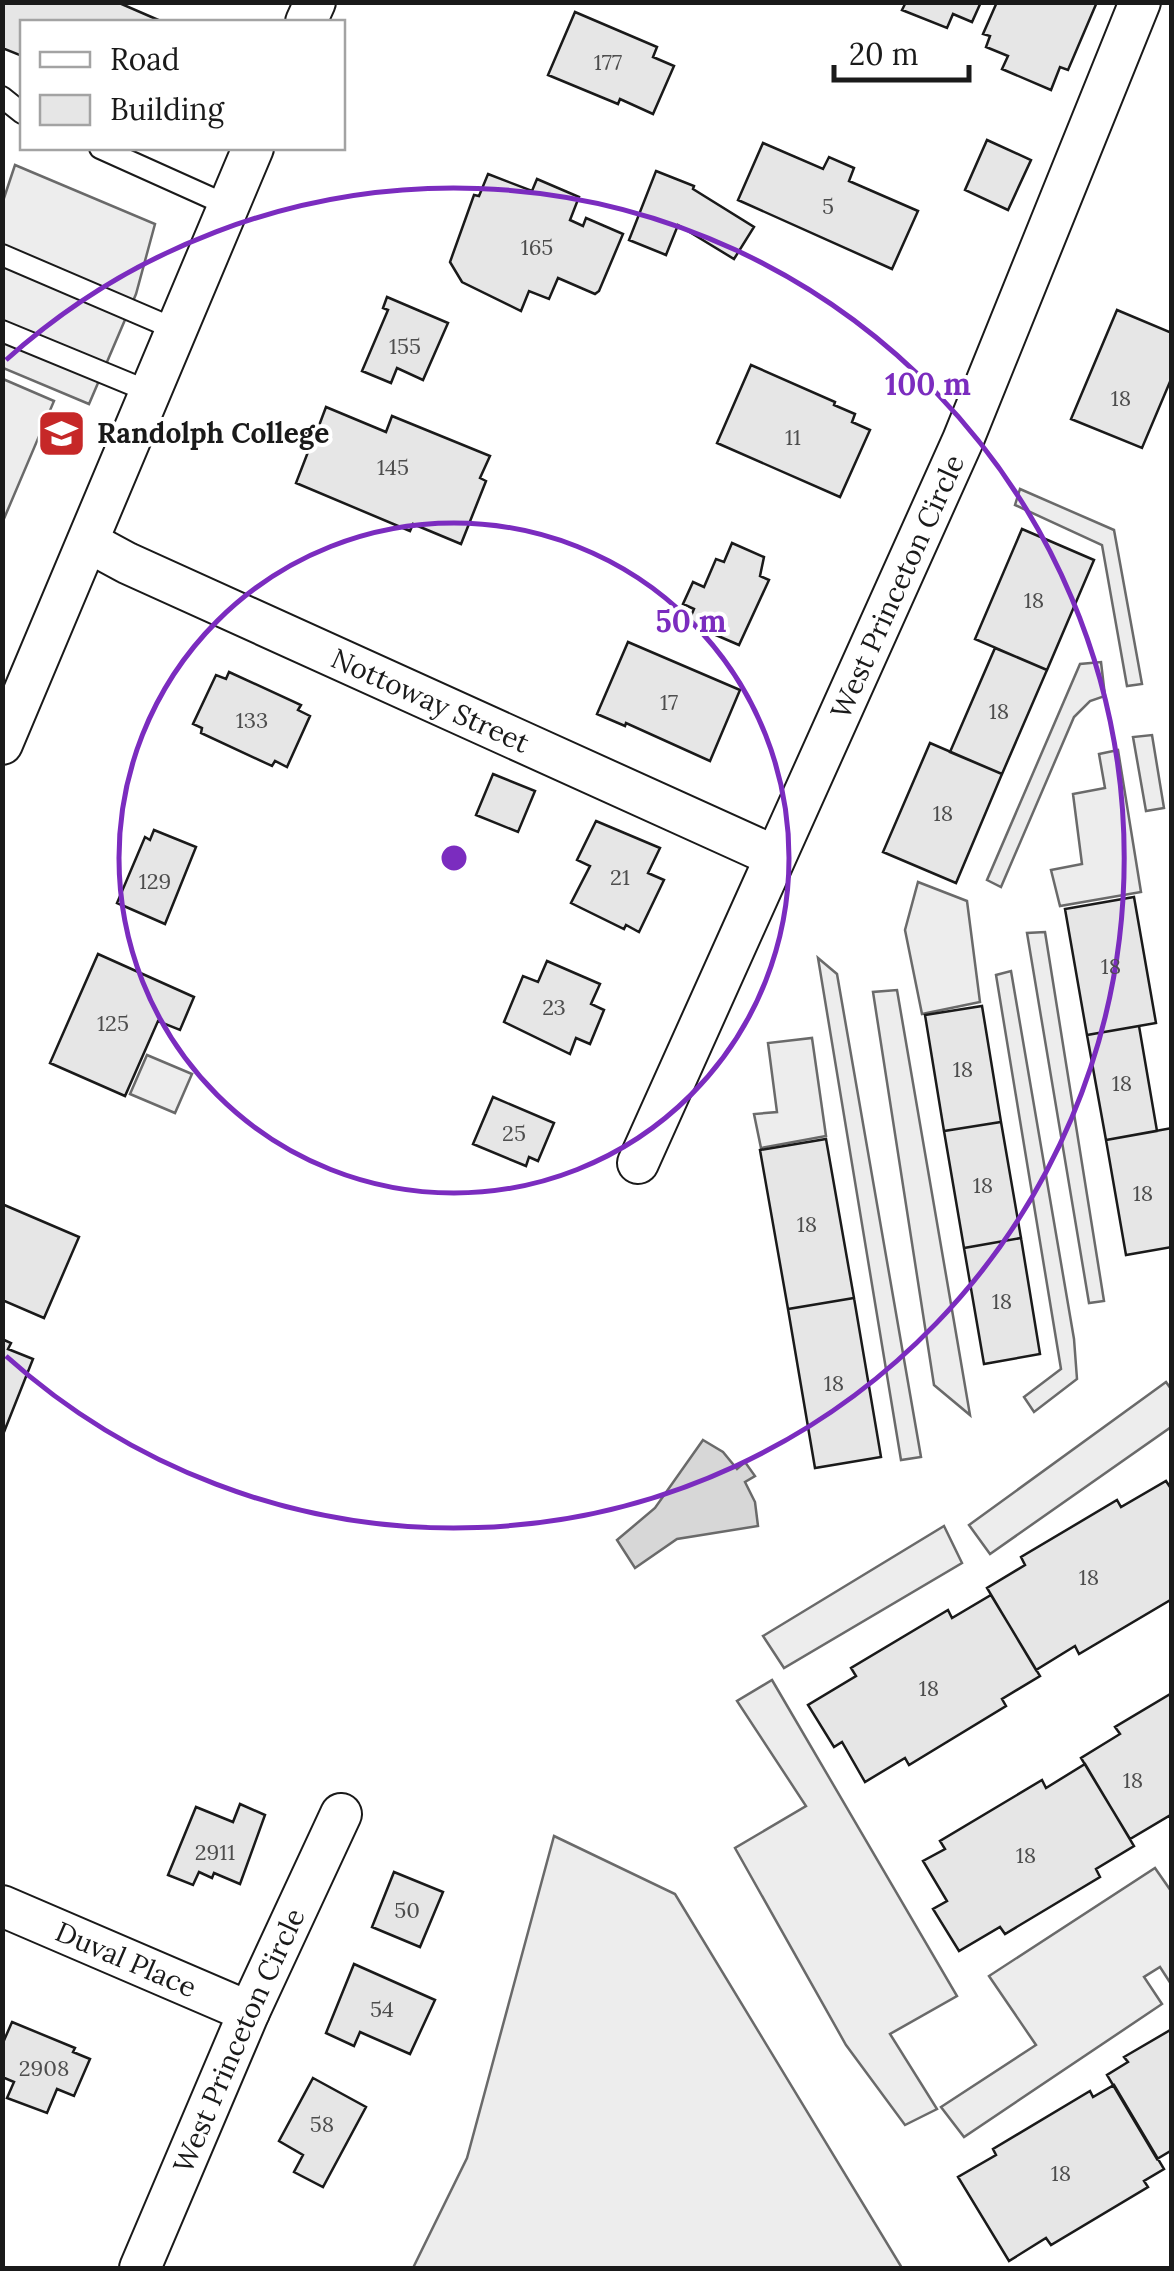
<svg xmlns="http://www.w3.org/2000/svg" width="1174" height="2271" font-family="Lora,serif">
<rect width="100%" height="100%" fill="#fff"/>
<path fill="#ededed" stroke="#6a6a6a" stroke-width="2.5" d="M15 165 155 224 136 294 89 404 3 368V201Z
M3 379 54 401 3 521Z
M1020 489 1114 530 1142 684 1127 686 1102 545 1015 505Z
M1101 662 1105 696 1090 701 1074 717 1001 887 987 880 1080 664Z
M1152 735 1164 808 1146 811 1133 737Z
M1118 750 1141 892 1060 906 1051 870 1082 864 1073 794 1105 788 1099 754Z
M918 882 967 901 980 1002 922 1014 905 930Z
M1045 932 1104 1301 1089 1303 1027 933Z
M818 958 837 974 921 1457 901 1460Z
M1011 971 1074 1339 1077 1379 1034 1412 1024 1397 1061 1369 996 975Z
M897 990 957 1339 970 1415 934 1385 873 992Z
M812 1038 826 1136 761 1148 754 1114 777 1112 768 1043Z
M147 1055 192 1074 175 1113 130 1094Z
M1166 1382 1171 1389V1427L990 1554 969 1525Z
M944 1526 962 1563 784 1668 763 1636Z
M772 1680 957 1996 890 2034 937 2109 905 2125 846 2045 735 1848 806 1806 737 1701Z
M554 1836 675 1894 902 2268H413L467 2158Z
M1155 1868 1171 1891V1984L1160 1967 1144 1977 1162 2004 964 2137 941 2107 1036 2045 989 1976Z"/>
<path fill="#d7d7d7" stroke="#6a6a6a" stroke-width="2.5" d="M703 1440 723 1452 737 1469 745 1462 755 1476 745 1482 755 1502 758 1526 677 1539 635 1568 617 1540 655 1508Z"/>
<path fill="#e6e6e6" stroke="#1a1a1a" stroke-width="2.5" d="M2 2H117L163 22H22V56L2 48Z
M906 2H981L972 22 953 14 947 28 902 10Z
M997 2H1097L1068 70 1060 67 1051 90 1002 69 1008 56 986 47 990 36 983 34Z
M575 12 657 47 653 57 674 66 653 114 620 99 618 104 548 75Z
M987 140 1031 160 1008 210 965 190Z
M763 143 823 169 829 157 854 168 849 181 918 211 892 269 738 200Z
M656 171 694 186 693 189 754 227 734 259 678 225 666 255 629 240Z
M488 174 532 191 537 179 579 197 570 220 583 226 586 218 623 234 599 291 595 294 558 278 549 299 529 291 521 311 462 282 450 262 474 195 479 196Z
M387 297 448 323 423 380 397 368 391 383 362 371 388 310 383 308Z
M1117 310 1172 333V377L1142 448 1071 419Z
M751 365 835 402 834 405 855 414 852 422 870 430 840 497 717 443Z
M326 407 386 432 392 416 490 456 480 478 486 481 461 544 413 524 410 531 296 483 308 452 299 449 308 428 317 431Z
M1022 529 1094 560 1047 670 975 639Z
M732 543 764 557 760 576 769 580 739 645 688 623 694 609 683 604 693 582 704 587 716 559 724 562Z
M628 642 740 690 710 761 626 723 625 726 597 714Z
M995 648 1047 670 1002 774 950 752Z
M229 672 301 705 298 710 310 716 287 767 275 761 272 766 201 733 202 728 193 724 216 675 226 679Z
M930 743 1002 774 956 883 883 852Z
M493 774 535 791 518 832 476 815Z
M596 821 660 848 648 873 664 880 639 932 626 925 624 929 571 903 590 866 577 860Z
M154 830 196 847 165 924 117 903 145 837 150 840Z
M1134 897 1156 1023 1087 1035 1065 909Z
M98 954 194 997 180 1030 158 1021 125 1096 50 1063Z
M547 961 600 984 591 1004 604 1010 590 1044 576 1038 570 1054 504 1022 523 976 538 982Z
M982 1006 1001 1122 944 1131 925 1015Z
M1139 1026 1157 1131 1106 1140 1087 1035Z
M493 1097 554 1123 538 1161 529 1157 526 1166 473 1144Z
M1001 1122 1021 1238 964 1248 944 1131Z
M1172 1128V1247L1126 1255 1106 1140Z
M826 1139 854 1298 788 1309 760 1150Z
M2 1204 79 1237 44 1318 2 1300Z
M1021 1238 1040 1354 984 1364 964 1248Z
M854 1298 881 1457 815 1468 788 1309Z
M2 1339 11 1343 8 1349 33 1359 4 1432Z
M1166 1481 1172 1490V1599L1079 1654 1075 1646 1036 1670 987 1588 1025 1565 1021 1557 1117 1500 1121 1507Z
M991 1595 1040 1676 1002 1699 1006 1706 909 1765 905 1758 865 1782 842 1742 834 1747 808 1705 856 1676 851 1668 948 1610 952 1618Z
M1172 1693V1820L1169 1816 1130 1839 1081 1758 1120 1734 1115 1727Z
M1085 1764 1134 1846 1096 1869 1100 1877 1005 1934 1000 1927 959 1951 933 1909 947 1901 923 1861 945 1849 940 1841 1042 1780 1046 1788Z
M240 1804 265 1815 240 1884 214 1873 212 1878 199 1872 193 1885 168 1875 196 1807 233 1822Z
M394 1872 443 1892 420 1947 372 1927Z
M354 1964 435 2000 410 2054 360 2032 354 2046 326 2033Z
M12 2022 75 2048 73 2052 90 2059 74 2096 57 2089 47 2113 7 2098 14 2082 2 2077V2045Z
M1172 2029V2150L1157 2159 1107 2075 1128 2062 1124 2057Z
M313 2078 366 2107 323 2187 294 2172 303 2155 279 2141Z
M1114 2085 1164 2169 1144 2181 1148 2187 1051 2245 1046 2238 1009 2261 958 2177 996 2155 993 2149 1090 2091 1093 2097Z"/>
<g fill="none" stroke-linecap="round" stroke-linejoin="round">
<defs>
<path id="service" d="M2 97 22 113
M100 148 229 206
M2 255 177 330
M2 331 150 392"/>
<g id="minor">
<path d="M306 22 315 2"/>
<path id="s1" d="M90 543 127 563 774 856"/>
<path d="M2 744 253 148"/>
<path id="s2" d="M638 1163 963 440 1140 2"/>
<path id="s3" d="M2 1906 249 2012"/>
<path id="s4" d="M140 2268 249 2012 341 1814"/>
</g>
</defs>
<use href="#service" stroke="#1a1a1a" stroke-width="24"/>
<use href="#minor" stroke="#1a1a1a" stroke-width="44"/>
<use href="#service" stroke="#fff" stroke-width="20"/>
<use href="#minor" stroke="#fff" stroke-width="40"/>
</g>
<g fill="none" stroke="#7b2cbf" stroke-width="5">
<circle cx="454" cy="858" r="335"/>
<path d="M6 360A670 670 0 1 1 6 1356"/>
</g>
<defs>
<symbol id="university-square" viewBox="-11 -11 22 22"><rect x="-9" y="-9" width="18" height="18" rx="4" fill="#c62828" stroke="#fff"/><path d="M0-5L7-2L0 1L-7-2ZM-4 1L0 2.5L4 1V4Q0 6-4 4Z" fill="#fff"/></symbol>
</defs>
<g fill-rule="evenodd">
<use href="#university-square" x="34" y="406" width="55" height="55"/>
</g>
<g text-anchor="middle" stroke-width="8" stroke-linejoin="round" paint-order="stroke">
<g font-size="22" fill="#4d4d4d">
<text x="608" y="70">177</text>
<text x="828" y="214">5</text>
<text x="537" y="255">165</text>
<text x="405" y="354">155</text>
<text x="1121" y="406">18</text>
<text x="793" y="445">11</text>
<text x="393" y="475">145</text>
<text x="1034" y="608">18</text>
<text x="669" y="710">17</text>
<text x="999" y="719">18</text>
<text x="252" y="728">133</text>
<text x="943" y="821">18</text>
<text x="620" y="885">21</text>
<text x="155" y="889">129</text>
<text x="1111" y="974">18</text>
<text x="554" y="1015">23</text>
<text x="113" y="1031">125</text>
<text x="963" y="1077">18</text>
<text x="1122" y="1091">18</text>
<text x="514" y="1141">25</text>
<text x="983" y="1193">18</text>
<text x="1143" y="1201">18</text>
<text x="807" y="1232">18</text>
<text x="1002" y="1309">18</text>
<text x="834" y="1391">18</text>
<text x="1089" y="1585">18</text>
<text x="929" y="1696">18</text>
<text x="1133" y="1788">18</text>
<text x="215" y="1860">2911</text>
<text x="1026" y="1863">18</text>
<text x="407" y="1918">50</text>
<text x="382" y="2017">54</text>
<text x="44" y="2076">2908</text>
<text x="322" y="2132">58</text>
<text x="1061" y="2181">18</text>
</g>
<g font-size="28" font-weight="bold" fill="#1a1a1a" stroke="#fff" text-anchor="start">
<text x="97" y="443">Randolph College</text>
</g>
<g font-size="28" fill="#1a1a1a" stroke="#fff">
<text dy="10" stroke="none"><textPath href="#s2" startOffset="632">West Princeton Circle</textPath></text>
<text dy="10" stroke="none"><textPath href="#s1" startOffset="375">Nottoway Street</textPath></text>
<text dy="10" stroke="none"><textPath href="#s3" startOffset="135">Duval Place</textPath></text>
<text dy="10" stroke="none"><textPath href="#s4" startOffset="248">West Princeton Circle</textPath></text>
</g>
</g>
<circle cx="454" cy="858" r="15" fill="#7b2cbf" stroke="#fff" stroke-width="5"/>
<g font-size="30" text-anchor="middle" font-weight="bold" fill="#7b2cbf" stroke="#fff" stroke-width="8" stroke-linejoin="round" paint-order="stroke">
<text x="928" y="395">100 m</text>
<text x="691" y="632">50 m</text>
</g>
<rect width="1174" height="2271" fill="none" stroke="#1a1a1a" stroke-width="10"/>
<rect x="20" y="20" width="325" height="130" fill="#ffffff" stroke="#a3a3a3" stroke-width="2.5"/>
<rect x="40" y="52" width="50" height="15" fill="#ffffff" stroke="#a3a3a3" stroke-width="2.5"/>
<text x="110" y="70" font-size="30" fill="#1a1a1a">Road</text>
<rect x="40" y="95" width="50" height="30" fill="#e6e6e6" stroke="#a3a3a3" stroke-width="2.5"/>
<text x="110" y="120" font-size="30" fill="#1a1a1a">Building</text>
<path d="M834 65v15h135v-15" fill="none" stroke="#1a1a1a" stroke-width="5"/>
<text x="849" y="65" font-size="30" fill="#1a1a1a" stroke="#ffffff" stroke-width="8" paint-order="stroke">20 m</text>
</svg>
